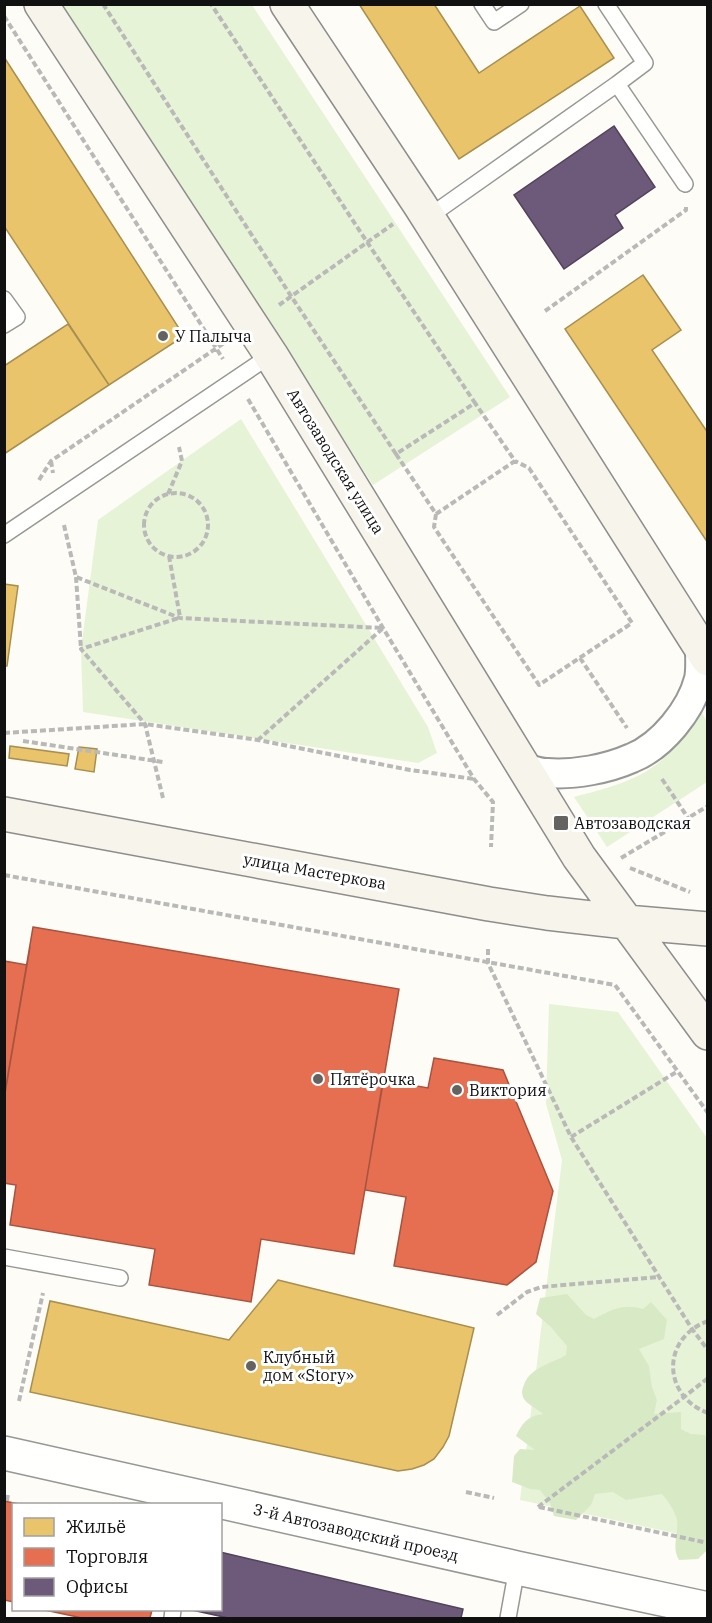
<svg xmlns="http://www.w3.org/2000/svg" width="712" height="1623" font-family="'IBM Plex Serif',serif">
<rect width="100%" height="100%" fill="#fdfcf7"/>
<path fill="#e7f3d7" d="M63 5H252L510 397 373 485Z
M241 419 428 727 437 753 418 763 83 712 81 649 98 520Z
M702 713 707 722V782L607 847 574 797C604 789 639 781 663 759 678 746 690 729 702 713Z
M549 1004 618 1012 707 1138V1540L520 1500 562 1160 546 1104Z"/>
<path fill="#d8eac5" d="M567 1294 586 1315 594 1319C611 1310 623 1303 643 1309L651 1302 667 1320 664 1339 639 1349 649 1366 652 1387 657 1400 654 1414 681 1412V1429L691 1434 705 1435 707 1440V1550L698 1559 679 1560C671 1547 679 1534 677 1520 675 1511 668 1501 662 1494L626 1500 613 1492 595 1494 591 1505 576 1520 554 1516 550 1503 540 1490 530 1489 512 1482 514 1456 520 1449 535 1450 516 1436C523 1422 528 1416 543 1414 538 1409 528 1405 524 1399 521 1394 522 1389 524 1385 530 1367 551 1364 566 1355L567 1346 551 1327 536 1314 540 1298Z"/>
<path fill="#e9c46a" stroke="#a88e4f" stroke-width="1.5" d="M359 4H434L479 73 580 6 614 58 459 159Z
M4 57 184 336 109 385 4 226Z
M643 275 681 330 652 350 708 433V543L565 329Z
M68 324 109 385 4 454V366Z
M4 584 18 586 7 666H4Z
M10 746 69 754 67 766 9 758Z
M79 747 97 749 94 772 75 769Z
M278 1280 474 1328 449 1436 443 1447 434 1459 424 1465 412 1469 398 1471 30 1392 50 1301 229 1340Z"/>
<path fill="#e76f51" stroke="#a7533e" stroke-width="1.5" d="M33 927 399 989 354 1254 261 1239 251 1302 149 1285 155 1249 10 1225 16 1185 4 1183V1098Z
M30 947 4 1099V961L27 965Z
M434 1058 503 1070 553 1191 536 1262 507 1285 394 1266 406 1197 365 1190 383 1080 428 1088Z
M4 1501 19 1504H14V1602L4 1600Z
M45 1610H152L150 1618H82Z"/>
<path fill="#6d597a" stroke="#51435a" stroke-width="1.5" d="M614 126 655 187 615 215 623 228 564 269 514 195Z
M220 1552 463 1609 461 1618H228L192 1610H220Z"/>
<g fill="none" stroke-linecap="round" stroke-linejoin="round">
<defs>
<path id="service" d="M482 4 494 22 521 4
M606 4 645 63 617 84
M427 218 617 84 685 184
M4 299 17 317 4 325
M4 535 271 355
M4 1257 120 1278
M172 1618 173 1610
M508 1618 517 1568"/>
<path id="minor" d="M525 768C532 770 539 773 547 773 575 775 607 769 632 758 662 746 691 710 699 679 701 670 700 658 700 647"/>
<path id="tertiary" d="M4 1453 517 1568 708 1609"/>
<path id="secondary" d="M41 4 271 355 579 857 708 1033
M287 4 420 205 708 659
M4 814 489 904 547 913 626 922 708 929"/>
</defs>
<use href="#service" stroke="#979795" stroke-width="18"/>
<use href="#minor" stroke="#979795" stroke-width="32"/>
<use href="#tertiary" stroke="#979795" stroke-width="36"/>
<use href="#secondary" stroke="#8e8d8b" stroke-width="36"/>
<path stroke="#b9b9b8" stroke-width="4" stroke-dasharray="6 3" stroke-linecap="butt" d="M103 4 291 296 396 454 475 403 367 242 211 4
M4 16 223 359
M279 305 393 224
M545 311 686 210V207
M248 399 383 628 474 779 493 802 491 847
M396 454 436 514 515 461 475 403
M51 461 53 473
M39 480 51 461 224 343
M144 525a32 32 0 1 1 64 0a32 32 0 1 1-64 0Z
M168 494 182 461 179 447
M436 514 434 527 539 685 632 623 529 468 515 461
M64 525 76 577 180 618 383 628 258 740
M169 556 180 617
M76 577 81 649
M580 658 627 728
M4 733 145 724 258 740 410 770 474 779
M23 741 163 762
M662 779 688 818
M163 798 145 724 81 649 179 618
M621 858 708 806
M630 868 690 892
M4 875 615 985 708 1113
M488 949V963L571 1137 692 1329 708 1350
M571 1137 678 1071
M497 1315 527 1292 541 1287 659 1277
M708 1321C661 1338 662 1396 708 1413
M19 1401 43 1293
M466 1492 494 1498
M7 1501 8 1494
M538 1507 684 1397 708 1378
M539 1507 708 1543"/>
<use href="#service" stroke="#fffffe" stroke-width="15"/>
<use href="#minor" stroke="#fffffe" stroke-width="28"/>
<use href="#tertiary" stroke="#fffffe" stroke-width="33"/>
<use href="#secondary" stroke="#f6f4eb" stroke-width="33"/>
</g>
<g fill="#646362" stroke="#fff" stroke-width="2">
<circle cx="163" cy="336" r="6"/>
<rect x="553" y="815" width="16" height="16" rx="3"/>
<circle cx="318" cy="1079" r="6"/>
<circle cx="457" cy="1090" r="6"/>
<circle cx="251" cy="1366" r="6"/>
</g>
<g text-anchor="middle" stroke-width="6" stroke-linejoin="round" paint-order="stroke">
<g font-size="16" fill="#111" stroke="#fff" text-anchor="start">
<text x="175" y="342">У Палыча</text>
<text x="574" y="829">Автозаводская</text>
<text x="330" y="1085">Пятёрочка</text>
<text x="469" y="1096">Виктория</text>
<text x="263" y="1363">Клубный<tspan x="263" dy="18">дом «Story»</tspan></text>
</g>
<g font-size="16" fill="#111" stroke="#fff">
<text transform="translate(336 461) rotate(58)" y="6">Автозаводская улица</text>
<text transform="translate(315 871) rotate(10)" y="6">улица Мастеркова</text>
<text transform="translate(356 1532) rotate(13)" y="6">3-й Автозаводский проезд</text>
</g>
</g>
<rect width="712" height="1623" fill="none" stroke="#111111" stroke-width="12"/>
<rect x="12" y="1503" width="210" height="108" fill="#ffffff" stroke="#a0a0a0" stroke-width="1.5"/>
<rect x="24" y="1518" width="30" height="18" fill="#e9c46a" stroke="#a0a0a0" stroke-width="1.5"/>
<text x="66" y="1533" font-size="18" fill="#111111">Жильё</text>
<rect x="24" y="1548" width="30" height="18" fill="#e76f51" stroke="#a0a0a0" stroke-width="1.5"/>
<text x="66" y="1563" font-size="18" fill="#111111">Торговля</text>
<rect x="24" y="1578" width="30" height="18" fill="#6d597a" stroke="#a0a0a0" stroke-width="1.5"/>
<text x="66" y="1593" font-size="18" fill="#111111">Офисы</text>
</svg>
